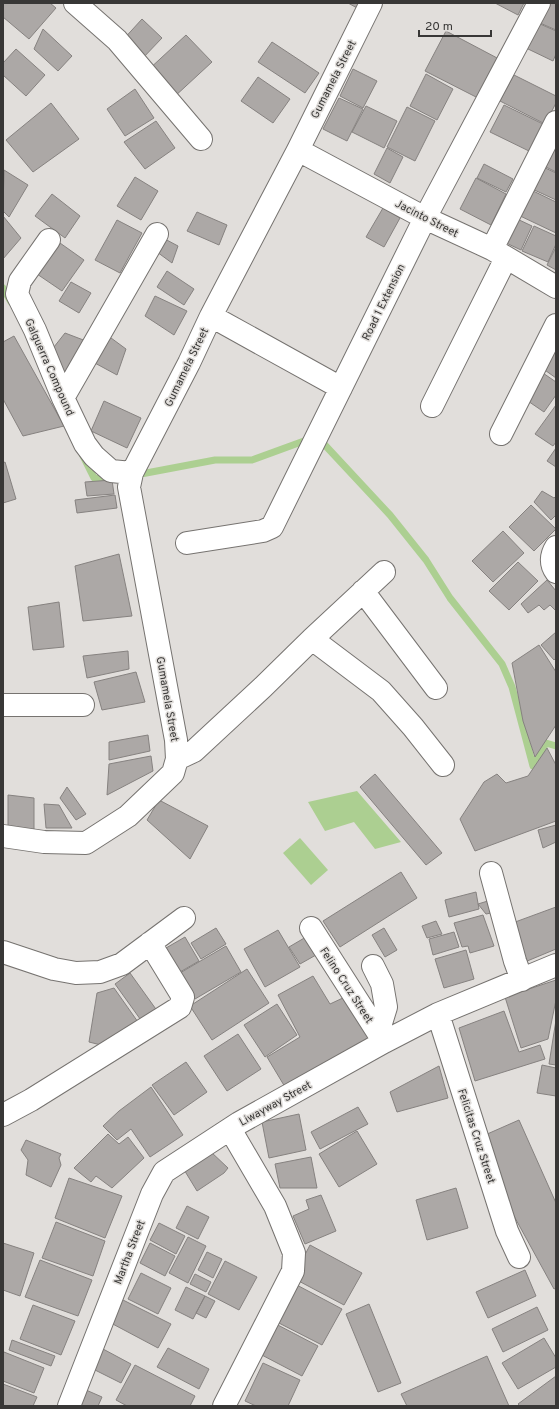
<svg xmlns="http://www.w3.org/2000/svg" width="559" height="1409" font-family="Overpass,sans-serif">
<rect width="100%" height="100%" fill="#e1dedb"/>
<path fill="#accf91" d="M357 791 401 842 375 849 354 822 325 831 308 802Z
M300 838 328 870 311 885 283 853Z"/>
<g fill="none" stroke-linecap="round" stroke-linejoin="round">
<path stroke="#accf91" stroke-width="7" d="M3 288 11 302
M323 443 390 515 426 560 450 598 502 664 512 687 533 766 546 743 556 746
M83 456 94 478 101 479 113 478
M141 474 215 460H252L304 441"/>
</g>
<path fill="#aca8a6" stroke="#868280" d="M3 3H50L56 8 29 39 3 17Z
M348 3H362L359 9Z
M495 3H524L518 15Z
M549 3H556V30L540 23Z
M142 19 162 38 141 60 121 42Z
M538 23 556 31V54L553 61 526 48Z
M43 29 72 56 58 71 34 49Z
M446 31 499 59 478 98 425 71Z
M186 35 212 62 173 98 147 71Z
M272 42 319 73 305 93 258 62Z
M16 49 45 75 26 96 3 75V63Z
M353 69 377 81 363 108 340 96Z
M426 74 453 89 437 120 410 106Z
M514 75 556 96V103L545 124 500 101Z
M258 77 290 99 273 123 241 101Z
M135 89 154 118 125 136 107 109Z
M339 98 363 109 347 141 323 129Z
M51 103 79 139 33 172 6 140Z
M504 105 545 125 531 152 490 132Z
M366 106 397 121 384 148 352 132Z
M407 107 435 121 415 161 387 147Z
M156 121 175 148 145 169 124 142Z
M556 137V172L542 165Z
M387 148 403 157 390 183 374 174Z
M484 164 513 179 506 192 477 178Z
M541 166 556 173V200L530 188Z
M4 170 28 185 9 217 3 211Z
M135 177 158 191 141 220 117 206Z
M476 178 506 194 491 225 460 209Z
M529 189 556 202V233L516 214Z
M52 194 80 216 65 238 35 216Z
M383 208 400 218 384 247 366 237Z
M197 212 227 225 219 245 187 231Z
M3 216 21 238 3 259Z
M515 218 532 226 521 250 504 242Z
M117 220 142 233 120 273 95 260Z
M534 226 556 236V244L548 262 522 251Z
M163 238 178 246 172 263 157 252Z
M60 243 84 260 62 291 37 274Z
M556 247V270L547 265Z
M167 271 194 289 184 305 157 287Z
M71 282 91 293 79 313 59 301Z
M155 296 187 311 174 335 145 316Z
M65 333 86 341 63 375 50 352Z
M107 335 126 349 117 375 93 362Z
M14 336 64 426 23 436 3 399V342Z
M553 352 556 354V378L542 368Z
M540 371 556 382V395L544 412 522 397Z
M104 401 141 418 127 448 91 431Z
M556 405V442L553 446 535 434Z
M556 448V467L547 461Z
M5 462 16 499 3 503V463Z
M112 480 114 494 87 496 85 482Z
M542 491 554 498 556 496V515L551 520 534 502Z
M115 495 117 508 77 513 75 500Z
M531 505 556 529 534 551 509 527Z
M503 531 524 553 493 582 472 561Z
M119 554 132 616 83 621 75 566Z
M518 562 538 581 509 610 489 591Z
M547 580 556 591V611L550 605 544 610 539 605 528 613 521 604Z
M59 602 64 647 33 650 28 607Z
M556 632V658L554 660 541 645Z
M539 645 556 672V725L535 757 523 721 512 663Z
M128 651 129 669 87 678 83 656Z
M136 672 145 702 102 710 94 682Z
M148 735 150 751 109 760V742Z
M547 748 556 765V821L475 851 460 819 484 782 497 774 506 783 528 776Z
M151 756 153 771 107 795 109 764Z
M375 774 442 853 426 865 360 787Z
M67 787 86 814 76 820 60 798Z
M8 795 34 798V830L8 827Z
M159 800 208 826 190 859 147 820Z
M44 804 59 805 72 828H46Z
M556 825V842L543 848 538 830Z
M401 872 417 898 340 947 323 921Z
M476 892 479 909 449 917 445 900Z
M491 900V913L486 914 478 904Z
M556 907V949L520 964 507 925Z
M483 915 494 946 470 953 468 946 462 947 454 923Z
M436 921 442 934 427 938 422 926Z
M216 928 226 944 201 959 191 943Z
M384 928 397 950 385 957 372 935Z
M278 930 300 967 265 987 244 949Z
M454 932 459 947 433 955 429 939Z
M185 937 199 961 180 972 166 948Z
M306 937 316 955 300 964 289 947Z
M226 946 241 972 195 999 180 973Z
M466 950 474 979 444 988 435 959Z
M247 969 269 1003 212 1040 190 1006Z
M130 973 158 1012 143 1023 115 984Z
M313 976 330 1004 345 997 370 1039 285 1087 267 1057 300 1037 278 995Z
M556 980V1000L548 1039 521 1048 505 997Z
M114 988 138 1022 105 1046 89 1042 97 993Z
M277 1004 297 1035 265 1057 244 1025Z
M504 1011 519 1052 540 1045 545 1059 475 1081 459 1028Z
M556 1020V1065L549 1064Z
M238 1034 261 1069 227 1091 204 1056Z
M186 1062 207 1092 174 1115 152 1085Z
M542 1065 556 1068V1096L537 1093Z
M439 1066 448 1098 397 1112 390 1092Z
M151 1087 183 1135 150 1157 131 1129 117 1140 103 1126 119 1111Z
M358 1107 368 1124 320 1149 311 1132Z
M299 1114 306 1150 269 1158 262 1122Z
M519 1120 556 1203V1288L554 1289 514 1216 485 1135Z
M357 1131 377 1164 339 1187 319 1154Z
M108 1134 119 1144 128 1137 144 1158 112 1188 96 1176 91 1182 74 1168Z
M26 1140 61 1154 59 1158 61 1165 51 1187 26 1175 28 1160 21 1150Z
M210 1151 228 1168 224 1173 197 1191 183 1168Z
M311 1157 317 1188H280L275 1164Z
M69 1178 122 1196 105 1238 55 1218Z
M456 1188 468 1228 427 1240 416 1200Z
M321 1195 336 1231 305 1244 293 1216 309 1209 306 1200Z
M187 1206 209 1217 198 1239 176 1228Z
M56 1222 105 1241 93 1276 42 1258Z
M159 1223 185 1236 176 1254 150 1240Z
M188 1237 206 1246 188 1283 169 1273Z
M3 1243 34 1253 20 1296 3 1290Z
M150 1243 175 1256 165 1276 140 1263Z
M310 1245 362 1273 344 1305 293 1278Z
M207 1252 222 1259 213 1278 198 1270Z
M40 1260 92 1280 78 1316 25 1297Z
M225 1261 257 1277 239 1310 208 1294Z
M525 1270 536 1296 488 1318 476 1292Z
M141 1273 171 1288 158 1314 128 1299Z
M195 1274 211 1282 206 1292 190 1284Z
M293 1283 342 1309 322 1345 273 1320Z
M186 1287 205 1296 193 1319 175 1310Z
M205 1296 215 1301 206 1318 196 1313Z
M121 1299 171 1324 158 1348 109 1322Z
M369 1304 401 1383 378 1392 346 1314Z
M33 1305 75 1321 61 1355 20 1339Z
M537 1307 548 1330 503 1352 492 1329Z
M274 1323 318 1346 302 1376 258 1353Z
M544 1338 556 1358V1367L518 1389 502 1363Z
M12 1340 55 1356 51 1366 9 1350Z
M168 1348 209 1369 199 1389 157 1367Z
M103 1349 131 1364 121 1383 93 1369Z
M4 1352 44 1368 34 1393 3 1381V1355Z
M487 1356 509 1406H407L401 1394Z
M263 1363 300 1380 288 1406H256L245 1401Z
M135 1365 195 1396 190 1406H127L116 1400Z
M556 1376V1406H520L518 1404Z
M3 1384 37 1397 33 1406H3Z
M86 1390 102 1397 98 1406H78Z"/>
<g fill="none" stroke-linecap="round" stroke-linejoin="round">
<defs>
<path id="minor" d="M75 3 117 40 201 139
M298 150 425 218 492 249 556 287
M49 240 20 281 17 294 35 330 63 398 85 444 94 456 111 471 132 473
M492 249 556 122
M211 316 341 388
M63 398 157 234
M432 406 506 258
M501 434 556 325
M187 543 263 531 272 527 425 218 539 3
M556 547C551 555 550 564 556 572
M363 591 436 688
M312 639 381 691 413 727 443 765
M3 705H83
M177 759 194 751 263 687 312 639 384 572
M3 836 44 842 86 843 128 816 173 773 177 759 176 740 129 487 132 473 189 363 211 316 298 150 371 3
M491 873 515 961 522 980
M311 928 384 1042
M3 952 54 969 76 973 100 972 122 964 184 918
M373 966 382 984 386 1007 378 1033
M438 1014 507 1231 519 1257
M3 1115 31 1100 180 1007 183 997 150 943
M69 1406 152 1194 164 1172 239 1123 384 1042 438 1014 556 965
M224 1406 293 1271 294 1253 275 1206 230 1129"/>
</defs>
<use href="#minor" stroke="#767370" stroke-width="24"/>
<use href="#minor" stroke="#fff" stroke-width="22"/>
</g>
<g text-anchor="middle" stroke-width="3" stroke-linejoin="round" paint-order="stroke">
<g font-size="11" fill="#383736" stroke="#e1dedb">
<text transform="translate(333 79) rotate(-63)" y="4">Gumamela Street</text>
<text transform="translate(427 218) rotate(27)" y="4">Jacinto Street</text>
<text transform="translate(383 302) rotate(-64)" y="4">Road 1 Extension</text>
<text transform="translate(50 367) rotate(66)" y="4">Galguerra Compound</text>
<text transform="translate(186 367) rotate(-64)" y="4">Gumamela Street</text>
<text transform="translate(168 699) rotate(80)" y="4">Gumamela Street</text>
<text transform="translate(347 985) rotate(57)" y="4">Felino Cruz Street</text>
<text transform="translate(275 1103) rotate(-29)" y="4">Liwayway Street</text>
<text transform="translate(477 1136) rotate(72)" y="4">Felicitas Cruz Street</text>
<text transform="translate(129 1252) rotate(-69)" y="4">Martha Street</text>
</g>
</g>
<rect width="559" height="1409" fill="none" stroke="#383736" stroke-width="8"/>
<path d="M419 30v6h72v-6" fill="none" stroke="#383736" stroke-width="2"/>
<text x="425" y="30" font-size="12" fill="#383736" stroke="#e1dedb" stroke-width="3" paint-order="stroke">20 m</text>
</svg>
